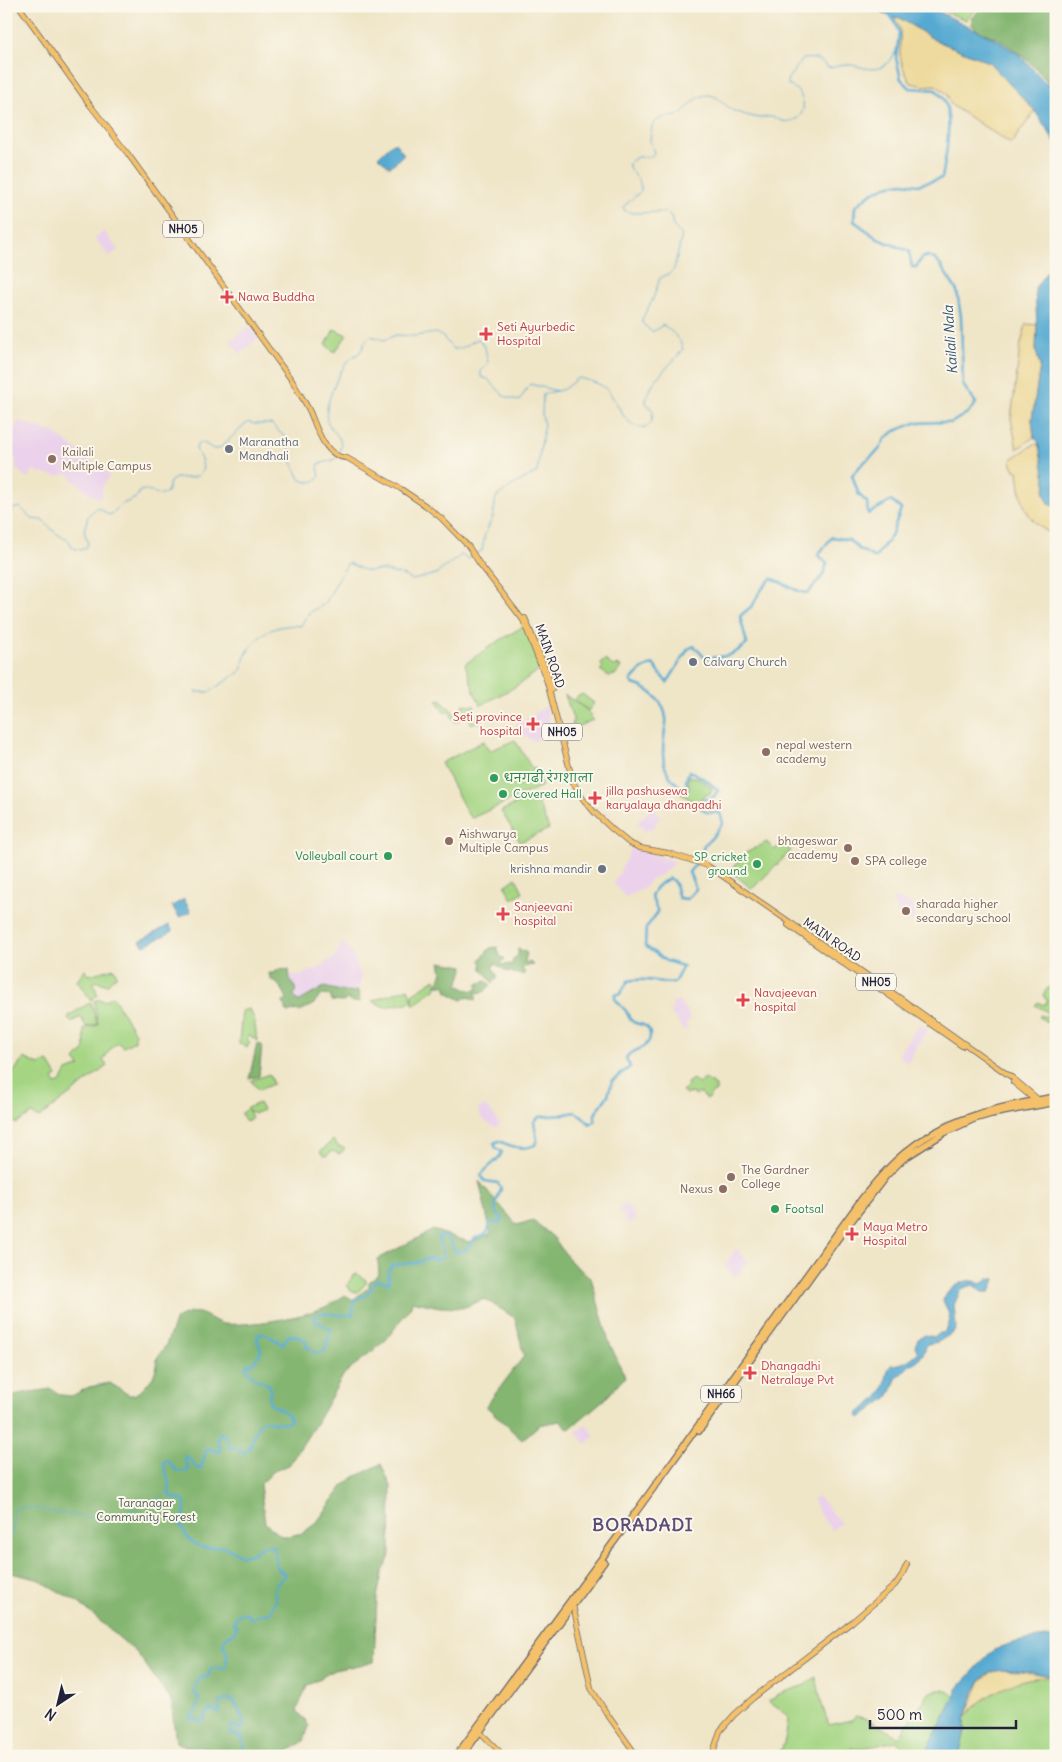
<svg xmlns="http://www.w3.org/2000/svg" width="1062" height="1762" font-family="Delius,'Playpen Sans Deva',sans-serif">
<rect width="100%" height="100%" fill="#fbf7ec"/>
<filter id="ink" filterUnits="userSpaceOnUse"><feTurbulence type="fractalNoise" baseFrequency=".02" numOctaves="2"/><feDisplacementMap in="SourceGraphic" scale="10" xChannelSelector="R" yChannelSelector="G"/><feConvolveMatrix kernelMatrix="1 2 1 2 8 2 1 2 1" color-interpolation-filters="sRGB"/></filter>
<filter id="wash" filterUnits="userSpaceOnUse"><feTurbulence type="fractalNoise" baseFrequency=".0096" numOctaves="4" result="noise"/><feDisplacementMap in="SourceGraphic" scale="20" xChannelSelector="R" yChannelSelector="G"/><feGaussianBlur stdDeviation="1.12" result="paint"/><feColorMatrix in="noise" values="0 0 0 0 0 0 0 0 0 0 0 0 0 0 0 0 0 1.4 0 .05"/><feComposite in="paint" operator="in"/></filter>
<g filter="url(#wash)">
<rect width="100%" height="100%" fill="#efe5c7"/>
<path fill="#ebd1eb" d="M104 231 118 250 109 257 95 238Z
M249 326 258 338 240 354 230 342Z
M18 421 55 433 110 476 103 485 101 498 91 495 78 483 73 480 69 474 56 476 37 472 35 469 27 478 16 469V459L6 456V451Z
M545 707H548V715L550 724H554L556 736 555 741 545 734 535 741 526 737 516 723 527 719Z
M651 809 652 811H657L660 816 654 827 652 829 649 828 646 832 637 823Z
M632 847 676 862 659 876 651 879 643 889 625 897 614 883Z
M893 898 906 901 913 906 916 911 913 921 907 922 899 915 894 905Z
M342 942 353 954 361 977 358 992 353 993 329 991 301 1004 293 996 290 974 300 976 310 971H314L333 958 339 950 340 945Z
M677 1000 686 1010 689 1016 690 1020 686 1023 688 1030 683 1029 670 1011 673 1008 672 1005Z
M919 1024 928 1030 917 1045 908 1063 898 1055Z
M485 1106 495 1116 500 1125 496 1128 483 1120 478 1110 481 1107Z
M626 1204 636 1219 628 1224 619 1210Z
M736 1248 748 1262 735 1277 725 1266Z
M586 1424 595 1436 586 1444 576 1433Z
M818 1496 841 1523 832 1530 820 1515 813 1500Z"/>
<path fill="#a5d583" stroke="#647c5f" d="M931 6H978L966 20Z
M334 329 347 335 335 352 326 345Z
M524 626 541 669 515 687 481 705 475 694 465 664 495 643Z
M605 660 613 666 617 665 621 667 615 675 609 676 600 670 603 667 600 664Z
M582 694 594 703 589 710H587L593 720 572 729 573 719 565 695 587 710 574 699Z
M441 699 446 707H449L455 714 462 712V705L468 704 470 706 474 705 475 707 473 710 481 720V723L477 722 471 724 470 720 462 715 459 721 455 722 449 711 445 713 437 701Z
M515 740 532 769 535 768 542 786 472 818 469 816 441 763 484 741 489 751Z
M689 776 698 778 712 788 711 793 701 798 696 809 691 800 679 793 689 790 688 780Z
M535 795 549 829 520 842 501 811Z
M767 842 774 850 783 843 791 851 752 889 730 871 744 854Z
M516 878 523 892 512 899 505 886Z
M114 968 117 975 107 985 98 981 93 983 98 995 91 1000 77 981 85 970 89 975Z
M435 979 436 988 414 1005 412 994Z
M1056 984V1016L1048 1023 1039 1017 1040 1015 1046 1017 1049 1013 1035 1005 1038 1002 1044 1005 1047 1001 1043 995 1047 989Z
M408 988 413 1002 385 1007 372 1001Z
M111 996 113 997 135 1033V1041L123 1047 118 1043 112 1047 103 1060 107 1066 39 1118 32 1114 16 1124 6 1111V1082L24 1058 39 1065 48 1061 57 1076 53 1079 56 1084 61 1082 67 1071 80 1066 75 1060 85 1049 84 1029 98 1025 94 1001 100 999 103 1001 107 1000Z
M91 1002 97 1024 86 1027 81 1017 71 1022 68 1019 70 1015Z
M249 1009 254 1018 257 1041 249 1035 247 1039 250 1042 247 1048 239 1043 242 1011Z
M269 1074 273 1084 259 1090 251 1081Z
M693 1079 699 1084 705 1079 716 1086V1091L711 1094 708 1099H706L701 1093 696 1095 692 1093 685 1094 682 1091 688 1086 687 1083Z
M259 1103 263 1110 253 1114 248 1109 252 1118 246 1121 241 1114 247 1108Z
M333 1140 338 1146 345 1148 340 1154 332 1151 326 1156 320 1152Z
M357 1274 366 1280V1283L357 1293 351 1291 347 1285 353 1276Z
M816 1677 822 1705 829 1725 851 1720 856 1716 867 1719 899 1737 929 1693C939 1688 947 1689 955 1696L924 1756H906L901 1745 896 1741C883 1743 862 1751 851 1748L849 1756H775C786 1750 787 1728 788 1716L768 1701 776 1697V1695L805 1685Z
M1056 1677V1756H959L965 1731V1719C978 1698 1004 1686 1028 1679 1036 1677 1047 1677 1056 1677Z"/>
<path fill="#84b671" stroke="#536c56" d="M984 6H1056V92C1041 72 1021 53 1000 40 992 35 982 34 975 28 971 25 971 22 972 17Z
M497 947 500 956 505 959 501 962 503 965 512 964 513 960 518 955V948L527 953 525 961 527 963 530 962 533 965 525 966 522 969 525 973 522 975 506 971 496 964 492 966 498 977 493 983 482 969 481 959 490 948Z
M440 962 464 966 458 985 465 989 474 991 478 988 477 984 486 981 491 985 484 992 476 993V1000L467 996 462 1000 447 992 445 985H437L442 972Z
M280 969 289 970 290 980 297 990 294 995 298 1002 324 987C336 990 346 993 359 991L360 1002H352L348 999 343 1002 331 1001V996L322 995 316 1000 314 1004 299 1012 297 1010 287 1013 283 1002 287 1000C285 991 278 983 270 979L269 973H273Z
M257 1044 262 1045 259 1076 249 1079Z
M479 1181 517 1225 533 1220 553 1237 572 1263 591 1278 609 1342 625 1377 607 1397 569 1429 560 1421 539 1425 522 1440 486 1406 524 1356 515 1318 485 1299 462 1308 440 1307 412 1301 411 1306 386 1340 344 1374 315 1425 289 1465 274 1471 260 1485 265 1523 281 1536H288L303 1533 317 1522 344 1485 355 1477 381 1464 391 1486 390 1553 389 1558 382 1574 377 1597 374 1662 334 1670 307 1686 297 1710 309 1726 304 1741 286 1753 285 1756H207L205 1747H185L176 1742 171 1700 137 1653 79 1603 37 1579 11 1573 6 1579V1396L51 1389 61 1395 72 1396 89 1387 110 1383 129 1395H134L143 1389 153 1377 157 1366V1358L166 1345 176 1319C192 1311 197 1310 212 1319 216 1321 219 1323 223 1324 249 1326 301 1318 325 1307 332 1304 339 1299 345 1295L353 1300 369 1287V1282L379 1275 378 1259 433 1230 469 1242 491 1234Z"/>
<path fill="#eeda9e" stroke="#887e6c" d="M898 17 935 40 989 62 1035 111 1011 144 951 105 947 94 936 85 924 86 911 83C905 74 901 64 900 53 899 39 904 32 895 19Z
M1026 324 1037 325 1036 351 1040 366 1032 419 1034 437 1017 449 1011 419 1020 348Z
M1036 443 1040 448 1046 484 1044 494 1049 503 1056 508V536C1024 521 1021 503 1018 471L1015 470 1010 460Z
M995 1670 1022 1671 1056 1677C1047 1677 1036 1677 1028 1679 1004 1686 978 1698 965 1719L981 1680Z"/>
<path fill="#57aad2" stroke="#3c6686" d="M873 6H927L997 40 1017 53 1053 90 1056 99V143L1035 111 989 62 935 40 898 17 892 18Z
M393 143H395L404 154 390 167 378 157Z
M1056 254V508L1049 503 1044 494 1046 484 1038 441 1034 437 1032 419 1040 366 1036 351 1037 325 1035 288 1053 263Z
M184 899 191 912 179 917 172 906Z
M169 925 173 931 144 946 140 941Z
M988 1278 995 1279 990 1292H983L973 1285 961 1289 954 1305 956 1327 954 1332 938 1342 927 1344 923 1354 917 1362 911 1364 896 1379 891 1392 887 1398 860 1418 857 1414C867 1407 882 1397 885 1384 887 1376 886 1372 891 1365 901 1365 911 1360 918 1352L915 1346 918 1339 925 1335 935 1337 940 1333H943C954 1323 949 1312 943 1301 945 1291 963 1279 973 1281 976 1281 978 1283 980 1284L987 1281Z
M1045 1637 1056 1639V1677C1037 1673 993 1662 981 1680 978 1684 979 1687 975 1690L965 1719V1731L959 1756H924L957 1692V1689L989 1654C1003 1643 1027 1640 1045 1637Z"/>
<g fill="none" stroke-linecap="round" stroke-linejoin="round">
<path stroke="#57aad2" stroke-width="1" d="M339 454C346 435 332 435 327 420 323 408 339 371 348 361 351 357 357 356 360 352 365 346 364 340 371 336L384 340 396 335 414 336 436 333 443 337 453 349C465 350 470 341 479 339L485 348 488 363 481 371V377L488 379 504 396 519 401 530 384 557 391 564 389 578 378C587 380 601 383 607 390 620 403 623 430 647 427L652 421 653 411 646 403V399L653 384 656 379 683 350C681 339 672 331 663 325L652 332 642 323V319L653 299 660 278 669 274 674 269 682 235 673 226 671 216 666 212 633 213 625 211 623 207 641 191C642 180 633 175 629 167V163L637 157H651L654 153 650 141 652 126C662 113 670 120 680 114 689 108 696 95 708 95 719 95 725 107 734 111 742 114 752 117 760 118 764 118 768 116 772 117 778 119 783 123 790 121 811 117 805 90 788 85L787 80 803 59C814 58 820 58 827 67L832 68C855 54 878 89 897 49
M6 519 13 509 20 507 32 519 42 520 57 534 69 541 73 548 80 550 86 548 88 543 84 531 85 527 88 516 96 508H99L109 515 113 513 120 505 136 498 140 491 144 490 161 495 167 492 170 482 174 479C178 477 181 478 186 478 210 477 203 463 196 449L198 443H204L213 449H219L248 422 254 424H271L287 439 290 447 288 454 300 479C307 484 315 483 320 476L318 468 319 464 333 460 337 457
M475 554 482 551 485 534 493 517 496 497 513 485 537 472 544 426 542 414 543 394 556 391
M196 692H209L241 671C246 641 270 622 301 626 303 622 306 616 310 612 315 608 323 607 326 602 334 589 339 575 348 563L366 571 382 570 402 575 413 580 436 574 461 555 468 559 472 556
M6 1550 14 1526 13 1509C29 1506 39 1510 55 1512 72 1515 91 1519 108 1517 123 1515 156 1500 168 1492"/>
<path stroke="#57aad2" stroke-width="2.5" d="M240 1756 244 1751 242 1737 230 1733V1727L234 1725 237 1726 241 1732C247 1723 238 1706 231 1699L225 1700 220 1703V1710L218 1713 210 1709 207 1711 205 1719 200 1722 197 1719H191L190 1717C197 1711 198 1706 199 1698L194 1693 199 1677 207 1678 211 1669 215 1667 219 1669 226 1668C226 1657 230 1655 223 1645 224 1637 228 1636 234 1633L237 1626 233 1623 236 1617 241 1613 247 1614 251 1619 261 1614H269L276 1600 274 1591 275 1587 285 1574C273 1568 275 1558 274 1546L261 1547 254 1553 242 1556C236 1553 231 1549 224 1547 218 1546 213 1548 208 1548 191 1547 185 1535 179 1522 185 1515 186 1510 184 1501L170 1496C168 1491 170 1489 169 1483 168 1476 164 1470 164 1462L167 1460 176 1470 180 1472 189 1470 184 1457 187 1456 198 1469H201L206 1450 210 1448 216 1452 221 1451C220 1444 215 1439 220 1433 227 1435 229 1440 229 1447L231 1448H235L243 1453 250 1448C254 1437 257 1412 274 1423 279 1421 284 1424 289 1422L290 1418C285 1408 277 1410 270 1403L269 1395 271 1390C269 1382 265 1383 258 1380 254 1378 248 1371 246 1368L248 1364H252L261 1352 257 1337 258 1335C270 1331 273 1341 283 1344L289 1335 297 1336 306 1341 307 1347 316 1353 325 1351 331 1329 317 1322 314 1319 315 1316C327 1309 341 1319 353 1314L354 1301C358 1298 362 1298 366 1295 376 1287 370 1275 388 1283L389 1281 388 1271 393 1265 415 1263 429 1258 438 1260 442 1258 443 1254 438 1237C450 1233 450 1244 456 1252 466 1252 470 1245 475 1238 486 1236 488 1234 490 1223L502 1222V1218L496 1213 495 1206 501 1189 498 1183 485 1181 481 1176C486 1166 499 1162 502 1152L496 1148 494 1143 499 1141C510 1146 523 1151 535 1145L537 1139 534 1122 539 1117 561 1115 575 1112 582 1116 590 1124 595 1121V1114L608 1095 612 1081 630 1067 626 1058C631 1049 651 1050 650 1034 649 1022 637 1026 632 1021 629 1019 628 1014 626 1011 623 1007 617 1003 615 998 615 997 615 996 615 994H620L628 981C646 977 657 983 674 983L683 966 666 961 645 946 646 928 658 912 651 896 656 887 669 878C678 882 675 891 679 898L687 899 696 889 689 872 701 858 704 845C713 839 716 831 723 823L720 813 706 812 699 806 703 800 713 798 718 790C709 782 700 775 689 771L686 780 687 790C664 779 661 762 664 738 664 732 667 724 666 718 664 700 648 688 633 684L631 680 641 670 653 664 667 683 688 649 694 646 705 658C725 657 731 657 747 644L740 616 753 605 759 593 771 578C783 582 796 593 808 593L823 575 827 563 818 555 832 537 849 540 859 549 875 558 891 536 901 509 891 501 868 514 867 502 859 495 852 475 862 464 879 450 885 439 895 431 915 423 941 422 951 423 969 412 976 403 963 385 961 317 957 291 941 266 936 260 928 256 922 258 916 267H912L909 251 878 239 854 221 855 207 870 194 886 186 902 183 918 185 942 178C946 158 953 119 944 99 942 96 938 93 936 90L910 88 901 79 896 58 899 33 895 22 889 15"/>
</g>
</g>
<g filter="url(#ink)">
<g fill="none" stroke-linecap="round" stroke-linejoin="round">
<defs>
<path id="major" d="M19 6 90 105 128 154 293 382C298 392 305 401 310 412 317 429 325 457 347 458L401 489 426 506 441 518 469 547 479 563 523 620 547 682 573 782 583 799 595 813 612 829 629 843 640 848 668 853 690 860 708 866 721 875 893 993 1014 1079 1040 1101
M525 618 547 672 552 690
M788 925 962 1046
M1013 1082 1036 1101
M573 1605 591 1688 607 1714 637 1756
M478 1730 504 1756
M712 1756 720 1731 734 1715 753 1698 852 1622 880 1598 895 1585 902 1575 907 1564"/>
<path id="highway" d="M699 1431 839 1237 885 1177 903 1159 944 1133 974 1119 991 1114 1056 1102
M456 1756 641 1505 861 1200C873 1185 885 1170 900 1157 942 1118 1001 1106 1056 1097
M462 1756 604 1562"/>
</defs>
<use href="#major" stroke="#6a666c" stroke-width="6"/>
<use href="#highway" stroke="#6a666c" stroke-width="8"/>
<use href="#major" stroke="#f4c16a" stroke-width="4.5"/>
<use href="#highway" stroke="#f4c16a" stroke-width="5.5"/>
</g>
</g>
<g fill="#e0444e" stroke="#fbf7ec" stroke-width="2">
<path d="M224.5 289.5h5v5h5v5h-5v5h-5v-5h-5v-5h5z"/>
<path d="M483.5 326.5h5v5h5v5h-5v5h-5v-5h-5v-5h5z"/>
<path d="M530.5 716.5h5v5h5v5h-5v5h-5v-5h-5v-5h5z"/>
<path d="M592.5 790.5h5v5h5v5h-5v5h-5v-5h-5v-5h5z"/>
<path d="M500.5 906.5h5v5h5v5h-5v5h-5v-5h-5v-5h5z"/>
<path d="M740.5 992.5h5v5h5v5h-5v5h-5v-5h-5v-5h5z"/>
<path d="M849.5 1226.5h5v5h5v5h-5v5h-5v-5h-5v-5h5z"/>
<path d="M747.5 1365.5h5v5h5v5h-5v5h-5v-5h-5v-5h5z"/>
</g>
<g fill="#6b7280" stroke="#fbf7ec" stroke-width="2">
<circle cx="229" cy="449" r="5"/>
<circle cx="693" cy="662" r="5"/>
<circle cx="602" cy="869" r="5"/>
</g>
<g fill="#8d6e63" stroke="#fbf7ec" stroke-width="2">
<circle cx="52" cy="459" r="5"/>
<circle cx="766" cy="752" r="5"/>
<circle cx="449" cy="841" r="5"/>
<circle cx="848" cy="848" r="5"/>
<circle cx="855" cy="861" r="5"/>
<circle cx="906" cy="911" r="5"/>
<circle cx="731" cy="1177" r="5"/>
<circle cx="723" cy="1189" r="5"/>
</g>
<g fill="#2e9e5b" stroke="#fbf7ec" stroke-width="2">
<circle cx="494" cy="778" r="5"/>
<circle cx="503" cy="794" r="5"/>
<circle cx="388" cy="856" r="5"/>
<circle cx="757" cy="864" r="5"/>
<circle cx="775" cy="1209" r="5"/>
</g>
<g text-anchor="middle" stroke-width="4" stroke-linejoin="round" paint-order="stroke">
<g fill="#fbf7ec" stroke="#636270" stroke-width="1">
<rect x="163" y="220.5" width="40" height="17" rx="4"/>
<rect x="542" y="723.5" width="40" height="17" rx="4"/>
<rect x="856" y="973.5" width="40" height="17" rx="4"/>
<rect x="701" y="1385.5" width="40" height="17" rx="4"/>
</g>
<g font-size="11" font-weight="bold" fill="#22223b">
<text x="183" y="233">NH05</text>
<text x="562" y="736">NH05</text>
<text x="876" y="986">NH05</text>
<text x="721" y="1398">NH66</text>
</g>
<g font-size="12" fill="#be3a42" stroke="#fbf7ec" text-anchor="start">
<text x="238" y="301">Nawa Buddha</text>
<text x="497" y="331">Seti Ayurbedic<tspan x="497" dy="14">Hospital</tspan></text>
<text x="522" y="721" text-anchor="end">Seti province<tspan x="522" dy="14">hospital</tspan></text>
<text x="606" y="795">jilla pashusewa<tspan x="606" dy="14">karyalaya dhangadhi</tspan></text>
<text x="514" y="911">Sanjeevani<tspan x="514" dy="14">hospital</tspan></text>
<text x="754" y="997">Navajeevan<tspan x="754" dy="14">hospital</tspan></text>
<text x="863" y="1231">Maya Metro<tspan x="863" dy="14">Hospital</tspan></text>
<text x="761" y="1370">Dhangadhi<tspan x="761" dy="14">Netralaye Pvt</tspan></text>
</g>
<g font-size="12" fill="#5b616d" stroke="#fbf7ec" text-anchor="start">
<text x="239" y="446">Maranatha<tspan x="239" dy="14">Mandhali</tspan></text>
<text x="703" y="666">Calvary Church</text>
<text x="592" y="873" text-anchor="end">krishna mandir</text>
</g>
<g font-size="12" fill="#785e54" stroke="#fbf7ec" text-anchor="start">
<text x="62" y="456">Kailali<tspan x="62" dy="14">Multiple Campus</tspan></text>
<text x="776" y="749">nepal western<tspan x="776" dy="14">academy</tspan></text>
<text x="459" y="838">Aishwarya<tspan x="459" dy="14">Multiple Campus</tspan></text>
<text x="838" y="845" text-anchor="end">bhageswar<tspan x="838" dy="14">academy</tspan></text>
<text x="865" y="865">SPA college</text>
<text x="916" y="908">sharada higher<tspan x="916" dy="14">secondary school</tspan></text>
<text x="741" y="1174">The Gardner<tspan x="741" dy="14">College</tspan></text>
<text x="713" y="1193" text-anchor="end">Nexus</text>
</g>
<g font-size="12" fill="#22223b" stroke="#fbf7ec">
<text transform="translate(550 656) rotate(71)" y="4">MAIN ROAD</text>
<text transform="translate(832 940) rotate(35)" y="4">MAIN ROAD</text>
</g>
<g font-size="12" fill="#27864d" stroke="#fbf7ec" text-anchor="start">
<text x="504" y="782">धनगढी रंगशाला</text>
<text x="513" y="798">Covered Hall</text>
<text x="378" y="860" text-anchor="end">Volleyball court</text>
<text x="747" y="861" text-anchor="end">SP cricket<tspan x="747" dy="14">ground</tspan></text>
<text x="785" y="1213">Footsal</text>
</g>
<g font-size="12" fill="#495851" stroke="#fbf7ec">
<text x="146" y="1507">Taranagar<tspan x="146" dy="14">Community Forest</tspan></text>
</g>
<g font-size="14" font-style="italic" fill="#375877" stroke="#fbf7ec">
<text transform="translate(950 340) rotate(-94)" y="5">Kailali Nala</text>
</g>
<g font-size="18" font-weight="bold" letter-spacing="1" fill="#5e4e77" stroke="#fbf7ec">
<text x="643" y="1531">BORADADI</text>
</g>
</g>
<rect width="1062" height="1762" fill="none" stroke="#fbf7ec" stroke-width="25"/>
<g transform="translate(58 1704) rotate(215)" stroke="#fbf7ec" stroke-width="4" paint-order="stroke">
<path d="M0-4L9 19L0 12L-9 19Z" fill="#22223b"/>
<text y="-8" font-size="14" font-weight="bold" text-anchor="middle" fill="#22223b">N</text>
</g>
<path d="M870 1720v8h146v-8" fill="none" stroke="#22223b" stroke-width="2.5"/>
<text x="877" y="1720" font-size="15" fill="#22223b" stroke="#fbf7ec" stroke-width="4" paint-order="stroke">500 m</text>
</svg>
